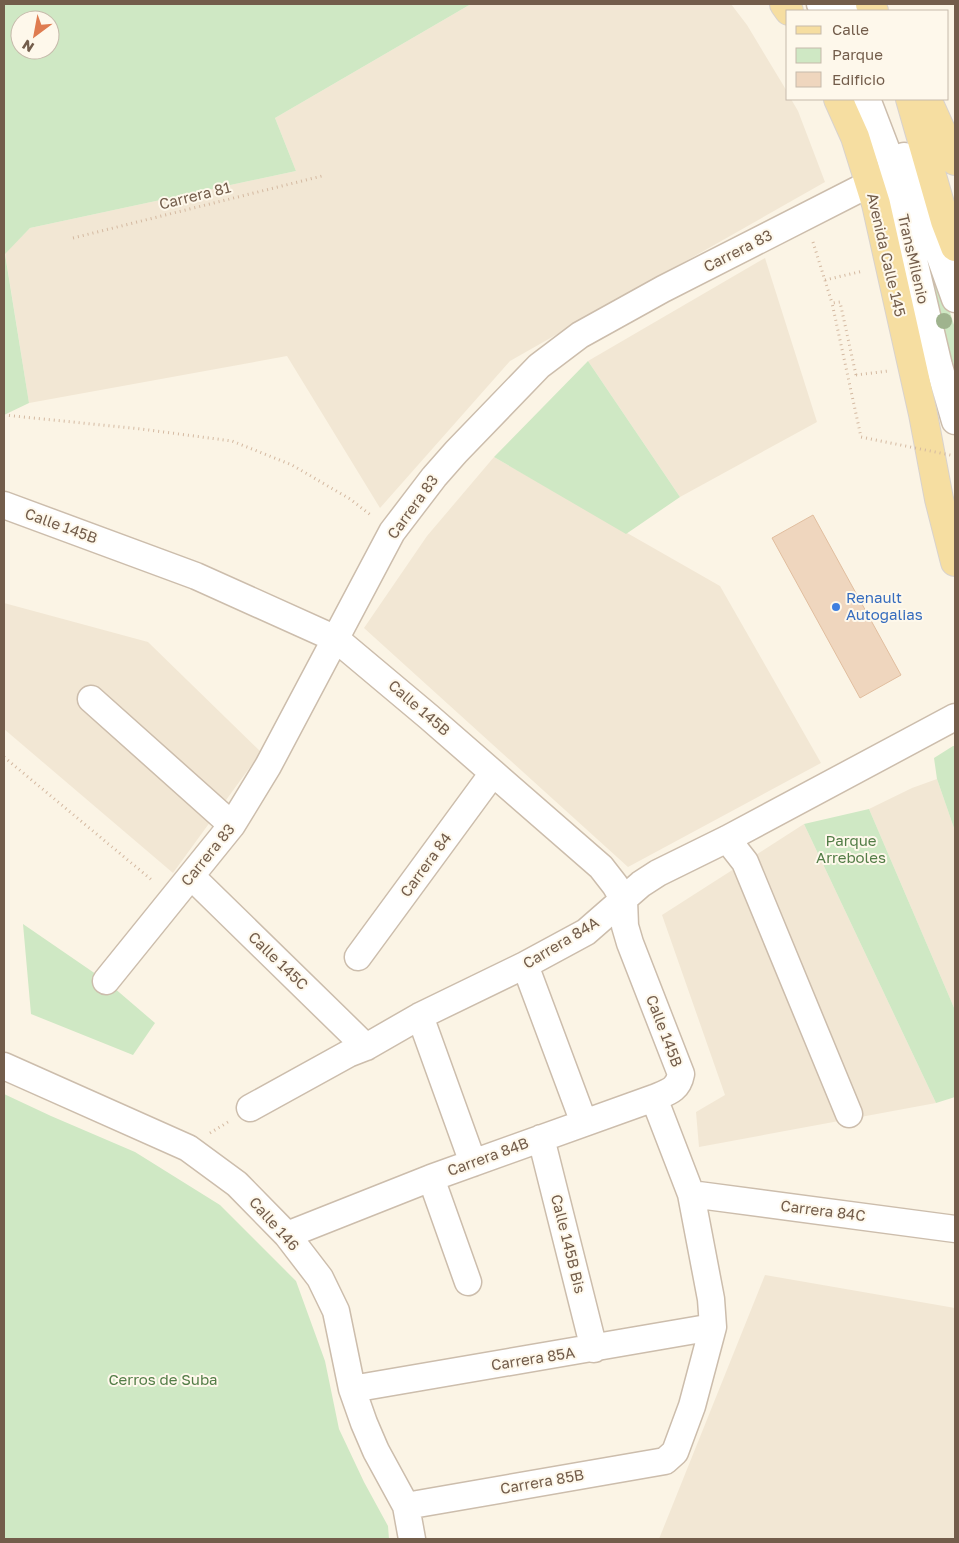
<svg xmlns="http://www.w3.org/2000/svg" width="959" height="1543" font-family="'Golos Text',sans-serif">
<rect width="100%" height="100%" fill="#fbf4e5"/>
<path fill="#f2e7d4" d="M471 4H731L747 25 788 93V99H791L798 111 825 182 510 361 380 508 287 356 29 403 5 253 30 228 296 171 275 118Z
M765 258 817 422 680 497 588 361Z
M494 457 720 586 821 763 628 867 364 628 427 536Z
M4 603 148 642 261 752 173 873 4 729Z
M937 779 955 831V1010L869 809 912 788Z
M804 824 936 1103 699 1147 696 1112 725 1095 662 915Z
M765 1275 955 1308V1539H659Z"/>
<path fill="#cfe8c4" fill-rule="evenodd" d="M4 4H471L275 118 296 171 30 228 5 254 29 403 4 415ZM20 20H50V50H20Z
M920 219 955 328V391L912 222Z
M588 361 680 497 626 534 494 457Z
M953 746H955V831L937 779 934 758Z
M869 809 955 1010V1097L936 1103 804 824Z
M23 924 106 981 155 1023 133 1055 31 1014Z
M4 1094 51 1116 135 1152 220 1205 296 1281 325 1361 339 1429 364 1482 388 1526 389 1539H4Z"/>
<path fill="#efd6be" stroke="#e1be9f" d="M813 515 901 675 860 698 772 538Z"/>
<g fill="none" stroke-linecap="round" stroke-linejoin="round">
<defs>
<path id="minor" d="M820 4 824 11
M842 4 846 11
M867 99 890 159 939 366 955 421
M904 156 955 299
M4 505 196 576 336 639 429 717 601 867 615 885 624 900 625 926 630 943 681 1074C678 1090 668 1092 654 1098L431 1178 287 1235
M91 699 232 825
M727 839 745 862 849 1114
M191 876 366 1047
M358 957 493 773
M525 965 584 1123
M106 981 232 825 268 766 392 532 434 477 456 452 539 366 580 335 663 289 869 184
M420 1016 473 1163
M4 1066 188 1148 237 1184 287 1235 320 1278 336 1311 352 1389 364 1423 376 1451 406 1506 412 1539
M250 1108 348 1054 366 1047 420 1016 525 965 586 932 641 884 658 873 727 839 955 717
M541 1138 594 1349
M431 1178 468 1282
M691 1194 955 1229
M352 1389 713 1327
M406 1506 665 1461 675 1452 692 1406 713 1327 711 1299 691 1194 654 1098"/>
<path id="major" d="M784 4 789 11
M870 4 874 11
M838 99 855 137 876 204 923 414 939 499 955 562
M910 99 945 221 955 247
M927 99 955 161"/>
</defs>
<use href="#minor" stroke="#ccbdac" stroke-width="29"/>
<use href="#major" stroke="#d8d2cd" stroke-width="30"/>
<path stroke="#d4b9a1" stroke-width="3" stroke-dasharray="1 4" stroke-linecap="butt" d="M73 238 322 176
M813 242 832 303
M825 280 863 271
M856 375 888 371
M4 415 141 429 232 441 292 465 350 499 372 516
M4 757 153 881
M210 1133 228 1122"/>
<use href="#minor" stroke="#fff" stroke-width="26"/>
<use href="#major" stroke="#f6dea1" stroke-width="28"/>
<path stroke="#d4b9a1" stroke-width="3" stroke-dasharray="1 4" stroke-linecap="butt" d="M856 375 840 302 832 303 861 437 955 456"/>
</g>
<circle fill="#9fb38e" cx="944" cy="321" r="8"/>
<circle fill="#3f7fe0" stroke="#fef8eb" stroke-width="2" cx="836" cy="607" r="5"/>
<g text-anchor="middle" stroke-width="4" stroke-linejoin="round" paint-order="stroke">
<g font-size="15" fill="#735d4b" stroke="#fef8eb">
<text transform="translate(195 196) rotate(-14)" y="5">Carrera 81</text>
<text transform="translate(738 251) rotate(-27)" y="5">Carrera 83</text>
<text transform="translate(886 255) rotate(77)" y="5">Avenida Calle 145</text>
<text transform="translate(913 259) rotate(77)" y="5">TransMilenio</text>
<text transform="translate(413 507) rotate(-54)" y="5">Carrera 83</text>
<text transform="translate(61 526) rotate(20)" y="5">Calle 145B</text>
<text transform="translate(419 708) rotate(41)" y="5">Calle 145B</text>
<text transform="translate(208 855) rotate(-51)" y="5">Carrera 83</text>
<text transform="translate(426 865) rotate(-54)" y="5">Carrera 84</text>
<text transform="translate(561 943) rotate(-31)" y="5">Carrera 84A</text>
<text transform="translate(278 961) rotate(44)" y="5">Calle 145C</text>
<text transform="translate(664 1031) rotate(69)" y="5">Calle 145B</text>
<text transform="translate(488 1157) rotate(-20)" y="5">Carrera 84B</text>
<text transform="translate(823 1211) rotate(7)" y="5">Carrera 84C</text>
<text transform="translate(274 1224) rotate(48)" y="5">Calle 146</text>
<text transform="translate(568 1244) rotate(76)" y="5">Calle 145B Bis</text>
<text transform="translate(533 1359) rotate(-9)" y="5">Carrera 85A</text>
<text transform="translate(542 1482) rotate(-10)" y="5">Carrera 85B</text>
</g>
<g font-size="15" fill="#366cbe" stroke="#fef8eb" text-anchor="start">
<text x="846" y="603">Renault<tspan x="846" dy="17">Autogalias</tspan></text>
</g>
<g font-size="15" fill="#537d47" stroke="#fef8eb">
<text x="851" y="846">Parque<tspan x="851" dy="17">Arreboles</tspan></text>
<text x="163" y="1385">Cerros de Suba</text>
</g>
</g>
<rect width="959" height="1543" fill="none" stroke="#735d4b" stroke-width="10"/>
<rect x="786" y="10" width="162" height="90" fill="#fef8eb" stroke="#c6baab"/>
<rect x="796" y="26" width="25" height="8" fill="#f6dea1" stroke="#c6baab"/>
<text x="832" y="35" font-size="15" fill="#735d4b">Calle</text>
<rect x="796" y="48" width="25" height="15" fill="#cfe8c4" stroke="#c6baab"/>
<text x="832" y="60" font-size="15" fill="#735d4b">Parque</text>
<rect x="796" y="72" width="25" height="15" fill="#efd6be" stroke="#c6baab"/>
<text x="832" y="85" font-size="15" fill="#735d4b">Edificio</text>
<g transform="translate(35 35) rotate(212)"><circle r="24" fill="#fef8eb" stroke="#c6baab"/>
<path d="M0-4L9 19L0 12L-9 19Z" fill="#df7c50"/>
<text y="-8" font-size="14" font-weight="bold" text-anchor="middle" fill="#735d4b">N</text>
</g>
</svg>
